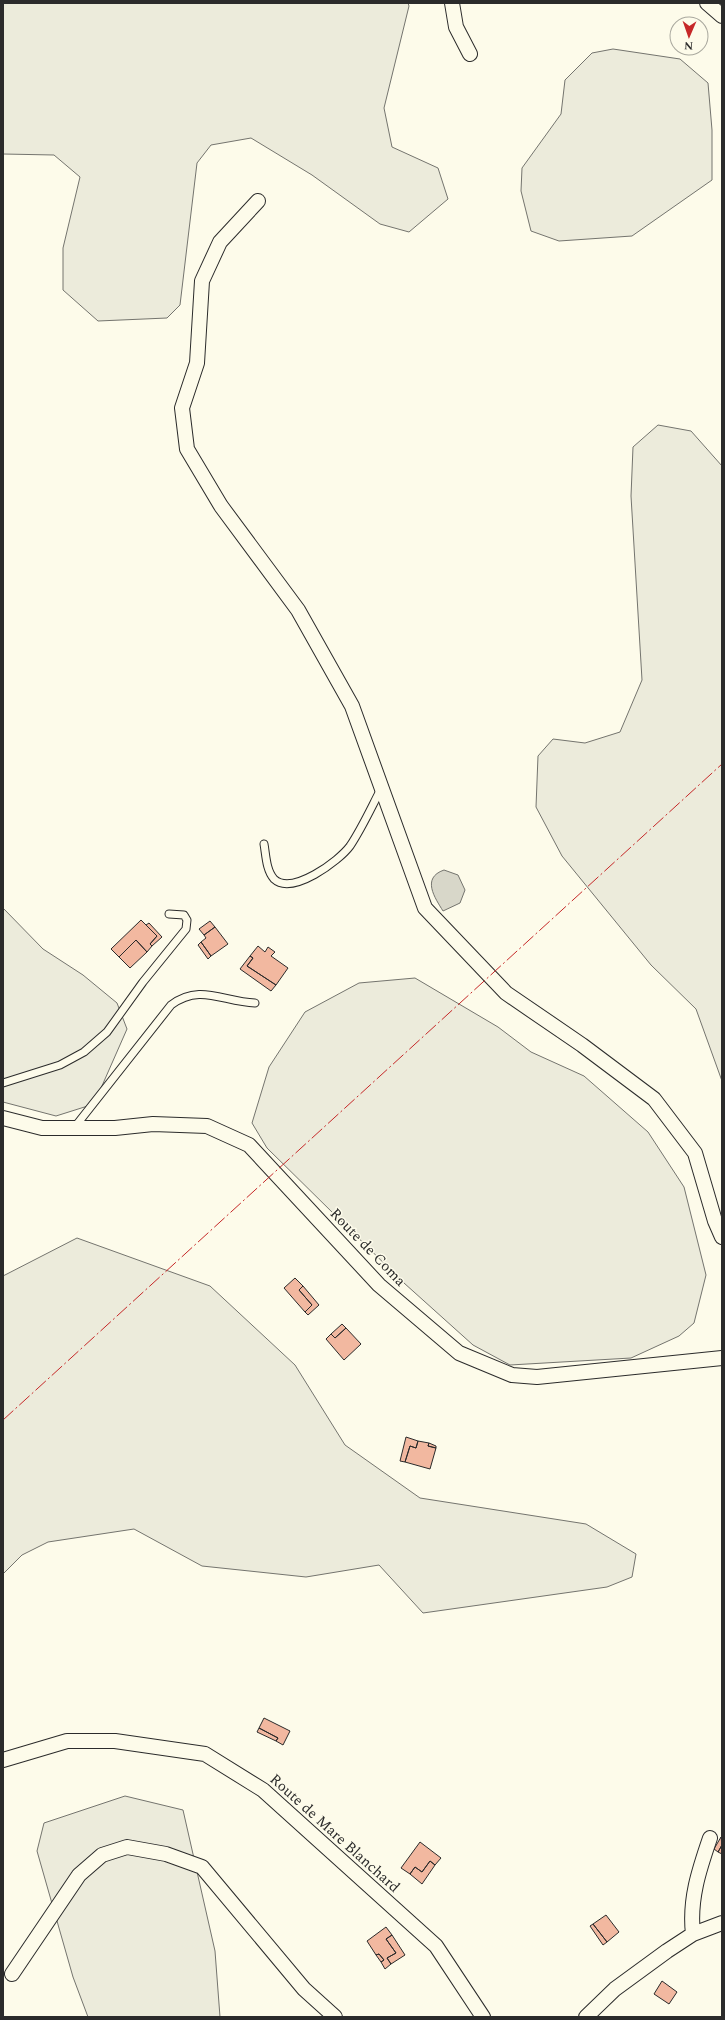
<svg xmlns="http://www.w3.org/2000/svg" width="725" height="2020" font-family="Spectral,serif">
<rect width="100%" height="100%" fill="#fdfbea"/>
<path fill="#ecebdb" stroke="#74746e" d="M3 3H408L409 6 384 108 392 147 438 168 448 199 409 232 380 224 312 175 251 138 211 145 197 163 180 305 167 318 98 321 63 290V248L80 177 54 155 3 154Z
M613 49 680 59 708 83 712 130V180L632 236 559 241 531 231 521 191 522 168 561 114 565 80 592 53Z
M658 425 691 431 722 466V1081L696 1009 651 965 562 856 536 807 538 756 553 739 585 743 620 732 642 680 631 496 633 447Z
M3 908 43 949 83 975 117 1003 127 1029 94 1104 56 1116 3 1102Z
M415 978 498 1027 531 1052 584 1076 648 1132 684 1187 706 1275 694 1323 679 1336 631 1358 510 1365 473 1345 404 1283 267 1148 252 1123 269 1067 305 1012 359 983Z
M77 1238 210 1286 295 1365 345 1445 420 1498 586 1524 636 1554 632 1577 607 1587 423 1613 379 1565 306 1577 202 1566 134 1529 48 1542 22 1555 3 1574V1276Z
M125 1796 183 1810 215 1951 220 2017H88L73 1977 37 1851 44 1823Z"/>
<path fill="#d8d7c9" stroke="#74746e" d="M444 870 458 875 465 890 460 903 443 911C435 898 421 878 444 870Z"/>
<path fill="#f2b8a0" stroke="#2b2b2b" d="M141 920 157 936 150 944 152 946 147 952 136 940 119 957 111 949Z
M210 921 215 927 204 935 199 929Z
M149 923 162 937 152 946 150 944 157 936 146 925Z
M215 927 228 944 211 956 201 942 206 938 204 935Z
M136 940 147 952 130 968 119 957Z
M201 942 211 956 208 959 198 945Z
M258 946 265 952 268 947 275 952 271 956 288 968 276 985 247 966 253 958 250 956Z
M250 956 253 958 247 966 276 985 271 991 240 969Z
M295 1278 303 1286 299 1290 312 1305 305 1312 284 1288Z
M303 1286 319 1305 308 1315 305 1312 312 1305 299 1290Z
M342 1324 346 1328 335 1338 331 1334Z
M346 1328 361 1344 344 1360 326 1339 331 1334 335 1338Z
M406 1437 418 1441 416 1448 410 1446 405 1462 400 1461Z
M418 1441 429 1443 428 1446 436 1448 430 1469 405 1462 410 1446 416 1448Z
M429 1443 436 1446V1448L428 1446Z
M264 1718 290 1731 283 1745 276 1741 278 1738 259 1728Z
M259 1728 278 1738 276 1741 257 1732Z
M721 1837 722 1845 718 1852 714 1849Z
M420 1842 441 1858 435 1865 430 1861 422 1872 415 1867 410 1874 401 1868Z
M722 1845V1854L718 1852Z
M430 1861 435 1865 422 1884 410 1874 415 1867 422 1872Z
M606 1915 619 1932 607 1942 593 1924Z
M593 1924 607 1942 603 1945 590 1926Z
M386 1927 392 1935 386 1939 396 1953 387 1958 391 1964 385 1969 381 1962 384 1960 379 1954 376 1955 367 1941Z
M392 1935 405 1955 391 1964 387 1958 396 1953 386 1939Z
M379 1954 384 1960 381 1962 376 1955Z
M662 1981 677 1992 669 2004 654 1994Z"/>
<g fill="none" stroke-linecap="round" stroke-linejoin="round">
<defs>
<path id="service" d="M264 844C266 855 266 870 274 879 292 896 339 861 350 846 362 828 371 808 381 789
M3 1083 60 1065 84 1052 107 1032 143 982 186 929 187 920 184 915 169 914
M74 1128 171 1005C200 983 223 1002 255 1003"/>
<path id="minor" d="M452 3 456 27 470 54
M707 3 722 16
M258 201 220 242 202 281 197 363 182 408 187 449 221 506 298 610 352 706 425 908 506 993 582 1045 654 1099 695 1153 715 1221 722 1237
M3 1118 42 1128H115L153 1124 207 1126 249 1145 379 1285 459 1353 512 1375 537 1377 722 1358
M3 1760 67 1741H115L205 1754 263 1790 436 1946 483 2017
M693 1934C689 1900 699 1870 710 1838
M12 1974 79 1875 102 1855 127 1847 166 1854 202 1867 304 1989 335 2017
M586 2017 615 1989 667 1951 693 1934 722 1923"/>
</defs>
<use href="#service" stroke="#2b2b2b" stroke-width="9"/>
<use href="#minor" stroke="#2b2b2b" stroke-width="16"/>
<use href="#service" stroke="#fdfbea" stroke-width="7"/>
<use href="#minor" stroke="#fdfbea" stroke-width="14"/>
<path stroke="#c62828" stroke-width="1" stroke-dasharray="14 3 2 3" stroke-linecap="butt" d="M3 1420 722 764"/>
</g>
<g text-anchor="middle" stroke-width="3" stroke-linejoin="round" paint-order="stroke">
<g font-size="15" fill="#2b2b2b" stroke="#fdfbea">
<text transform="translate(368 1247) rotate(46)" y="5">Route de Coma</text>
<text transform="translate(335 1833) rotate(42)" y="5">Route de Mare Blanchard</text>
</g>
</g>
<rect width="725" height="2020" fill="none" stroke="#2b2b2b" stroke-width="8"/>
<g transform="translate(689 36) rotate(182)"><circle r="19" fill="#fdfbea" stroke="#a9a89e"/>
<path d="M0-3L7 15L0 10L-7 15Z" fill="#c62828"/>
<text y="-6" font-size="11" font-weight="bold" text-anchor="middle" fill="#2b2b2b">N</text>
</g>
</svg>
